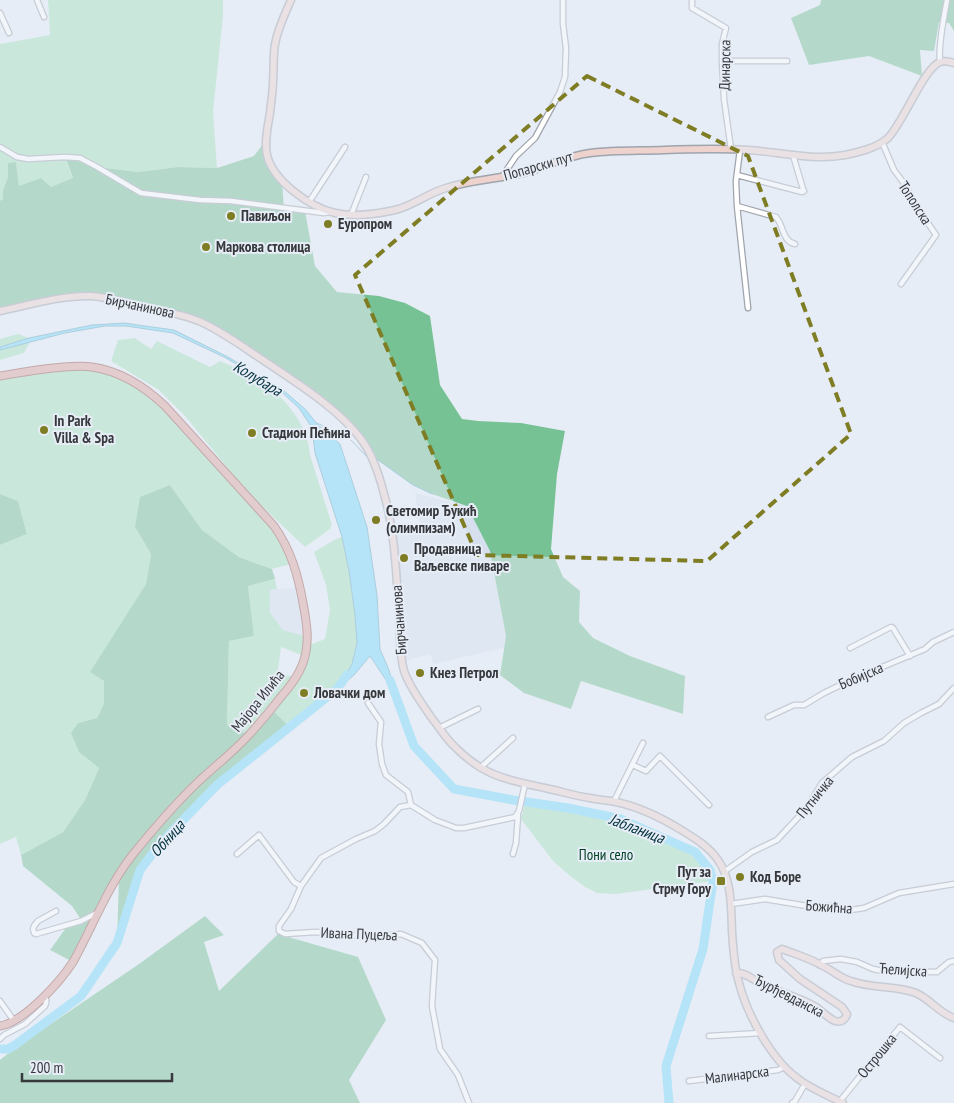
<svg xmlns="http://www.w3.org/2000/svg" width="954" height="1103" font-family="'PT Sans Narrow',sans-serif">
<rect width="100%" height="100%" fill="#e7edf6"/>
<path fill="#d5dfee" d="M415 493 467 506 490 551 506 636 507 647 434 664 430 654 404 661 399 568 395 533 421 529Z
M300 587 308 637 283 630 270 613V590Z"/>
<path fill="#a7e1bc" fill-rule="evenodd" d="M48 0H223V16L213 112 217 168 178 167 138 172 97 167 65 158 73 179 51 188 19 187 16 162 8 163V177L3 190V200L0 201V44L50 35Z
M18 334 29 338 0 347V339Z
M135 338 151 349 157 341 210 367 220 361C233 367 247 372 259 380 284 396 308 424 310 455L332 525 330 529 305 547 248 493 185 416 159 390 111 361 118 340Z
M30 342 24 353 0 360V350Z
M74 365 105 370 153 396 281 536 294 563 272 569 239 557 202 530 170 485 135 527 151 554 146 584 91 672 105 681 104 703 97 718 78 723 79 752 99 768 85 800 63 832 21 855 16 837 0 844V545L27 534 18 501 0 494V376Z
M342 537 349 571 355 615 357 643 352 664 338 689 290 727 271 710 249 735 227 725 229 641 254 636 248 586 275 579 277 589 270 590V613L283 630 308 637 307 646 325 639 330 610 326 585 314 552 334 540ZM281 647 304 656 295 678 278 671Z
M525 802 568 808 621 819 695 852 710 870 713 881 616 894 597 893 585 887 569 875 553 861 521 819Z"/>
<path fill="#77c295" d="M821 0H954V31L949 23 939 22 934 51 920 50 922 76 869 56 809 65 791 18 820 5Z
M266 140 267 153 282 181 284 209 305 211 315 266 337 292 379 296 405 303 430 316 440 385 462 419 478 421 521 423 565 431 557 474 551 549 563 577 580 591 579 622 593 638 630 656 685 676 683 714 581 681 571 709 524 693 500 675 506 636 490 551 467 506 432 494 413 485 378 460 374 462 363 443 317 398 197 320 88 296 0 311V201L3 199V190L8 177V163L16 162 19 186 41 178 51 187 73 178 65 157 80 158 97 167 138 172 178 167 217 168 254 156Z
M170 485 202 530 239 557 272 569 275 579 248 586 254 636 229 641 227 725 249 735 271 709 290 727 256 753 217 785 159 845 140 870 117 943 119 876 73 962 50 950 68 925 80 918 72 906 23 866 21 855 63 832 85 800 99 768 79 752 71 733 78 723 97 718 104 703V681L90 672 146 584 151 554 135 527 140 497Z
M0 494 18 501 27 534 0 545Z
M205 916 224 935 204 942 219 991 278 934 358 957 386 1020 349 1080 360 1103H0V1060L11 1051 139 964Z"/>
<path fill="#79d8f8" stroke="#65a8c0" d="M124 323 174 330 228 357 282 389 306 410 318 425 340 444 367 527 377 595 380 649 389 670 396 695 370 656 354 675 338 689 352 664 357 643 355 615 349 571 342 537 315 453 312 428 299 408 275 386 224 357 173 333 126 326H105L65 333 0 350V347L29 338 92 325Z"/>
<g fill="none" stroke-linecap="round" stroke-linejoin="round">
<path stroke="#65a8c0" stroke-width="1" d="M317 423 349 438 370 460
M375 461 378 460 413 485 432 494"/>
<path stroke="#79d8f8" stroke-width="9" d="M390 680 414 746 454 789 513 800 568 808 621 819 695 852 710 870 713 881 703 949 666 1066 669 1103
M0 1049H8L15 1045 81 996 117 943 140 870 159 845 217 785 337 689 347 675"/>
<defs>
<path id="street" d="M37 0 44 17
M692 0V8L726 28 722 44V61L724 99 731 149
M0 13 9 33
M722 61H787
M940 62C938 45 944 17 947 0
M882 142 894 170 906 186 913 201 936 235 901 284
M0 147 17 157 28 159 65 157 80 158 97 167 141 193 200 200 231 201 324 213 330 212
M740 150 736 181 737 206 748 308
M737 175 802 192 804 191 803 189 793 155
M502 177 516 156 535 138 560 92 565 77 566 48 563 24V0
M309 202 345 147
M737 206 776 217C784 226 782 241 795 244
M351 215 366 177
M850 648 891 627 893 628 910 656
M368 703 381 722 379 744 382 764 386 775 408 792 411 805
M768 717 794 705H804L824 693 849 681 925 649 933 642 954 632
M439 728 478 709
M633 765 646 771 660 756 709 805
M480 768 513 738
M614 801 643 743
M237 854 259 835 294 882 301 886
M513 854 516 843 518 815
M725 871 752 852 777 840 805 810 822 783 852 757 884 741 904 723 921 713 939 704 954 688
M731 904 765 899 807 906H833L850 910 864 908 899 893 954 884
M56 911 38 921 34 926 33 929 34 933 36 934 81 921 97 913
M821 964 823 961 841 959 857 962 873 969 883 971 937 972 949 962 954 961
M0 1001 14 1021
M709 1036 761 1033
M0 1039 4 1035 25 1024 45 1006C47 1002 47 999 44 996
M689 1081 778 1070 784 1067
M840 1101 900 1027 940 1058
M469 1103 458 1075 440 1049 432 1006 435 960 422 943 401 934 373 937 343 934 315 932 285 934 279 931V926L291 909 301 886 321 858 356 839 375 831 384 824 400 807 411 805 435 820 456 828H464L515 817 519 811 525 784
M792 1103 795 1101 805 1084"/>
<path id="secondary" d="M291 0C285 14 278 28 275 44 273 56 274 68 273 81 273 92 271 102 270 113 268 126 264 141 267 155 273 181 310 207 335 213 353 217 377 214 395 210 413 206 428 193 446 188 471 180 498 179 523 173 546 167 566 156 590 153 615 150 640 151 664 150 692 149 720 148 748 150 780 152 812 161 845 155 859 152 877 148 888 138 903 123 924 68 940 62 945 60 950 62 954 63
M0 311C29 305 62 295 91 296 109 297 126 303 143 307 163 311 183 314 201 322 223 332 243 347 263 360 295 382 338 408 361 439 373 455 379 474 384 494 395 532 396 573 399 612 400 632 399 652 404 671 410 688 421 702 431 717 439 727 446 739 456 748 484 776 507 780 545 788 560 791 575 796 590 798 599 800 608 800 616 802 640 807 662 818 683 831 696 839 709 847 718 860 732 880 731 907 732 931 733 948 734 966 739 983 747 1014 771 1059 797 1078 811 1089 827 1095 843 1103
M736 973C744 972 751 978 758 982 776 992 798 996 816 1007 822 1011 829 1019 835 1021 841 1023 846 1019 847 1014L842 1007 800 979 779 960 777 952 782 949C795 954 809 958 821 965 832 970 840 978 851 981 872 989 895 985 916 993 930 999 939 1013 954 1018"/>
<path id="primary" d="M0 376C18 373 35 370 53 368 66 367 79 365 92 367 120 371 145 387 165 406L274 526C291 550 298 575 303 603 307 624 310 643 303 663 298 677 289 688 280 698 270 711 259 724 248 736 232 753 214 767 198 782 177 802 157 825 139 847 110 880 94 924 73 962 60 982 24 1022 0 1026"/>
</defs>
<use href="#street" stroke="#9fa4ad" stroke-width="7"/>
<use href="#secondary" stroke="#9fa4ad" stroke-width="9"/>
<use href="#primary" stroke="#955851" stroke-width="9"/>
<use href="#street" stroke="#fff" stroke-width="4.5"/>
<use href="#secondary" stroke="#eed2ce" stroke-width="6"/>
<use href="#primary" stroke="#dea59d" stroke-width="7"/>
</g>
<path d="M0 0H954V1103H0ZM587 76 748 156 851 434 707 561 477 555 355 275Z" fill="#e7edf6" fill-opacity=".55" fill-rule="evenodd"/>
<path fill="none" stroke="#7f7d24" stroke-width="4" stroke-dasharray="10 6" stroke-linejoin="round" d="M587 76 748 156 851 434 707 561 477 555 355 275Z"/>
<g fill="#7f7d24" stroke="#e7edf6" stroke-width="2">
<circle cx="231" cy="216" r="5"/>
<circle cx="328" cy="224" r="5"/>
<circle cx="206" cy="247" r="5"/>
<circle cx="44" cy="430" r="5"/>
<circle cx="252" cy="433" r="5"/>
<circle cx="376" cy="520" r="5"/>
<circle cx="404" cy="558" r="5"/>
<circle cx="420" cy="673" r="5"/>
<circle cx="304" cy="693" r="5"/>
<circle cx="740" cy="877" r="5"/>
<rect x="716" y="876" width="10" height="10" rx="2.5"/>
</g>
<g text-anchor="middle" stroke-width="4" stroke-linejoin="round" paint-order="stroke">
<g font-size="15" fill="#36383c" stroke="#e7edf6">
<text transform="translate(725 65) rotate(-89)" y="5">Динарска</text>
<text transform="translate(538 166) rotate(-16)" y="5">Попарски пут</text>
<text transform="translate(915 203) rotate(57)" y="5">Тополска</text>
<text transform="translate(140 306) rotate(12)" y="5">Бирчанинова</text>
<text transform="translate(399 620) rotate(-94)" y="5">Бирчанинова</text>
<text transform="translate(861 676) rotate(-23)" y="5">Бобијска</text>
<text transform="translate(258 701) rotate(-51)" y="5">Мајора Илића</text>
<text transform="translate(815 797) rotate(-51)" y="5">Путничка</text>
<text transform="translate(829 907) rotate(4)" y="5">Божићна</text>
<text transform="translate(359 934) rotate(2)" y="5">Ивана Пуцеља</text>
<text transform="translate(903 970) rotate(4)" y="5">Ћелијска</text>
<text transform="translate(789 996) rotate(27)" y="5">Ђурђевданска</text>
<text transform="translate(877 1056) rotate(-51)" y="5">Острошка</text>
<text transform="translate(737 1075) rotate(-7)" y="5">Малинарска</text>
</g>
<g font-size="15" font-weight="bold" fill="#36383c" stroke="#e7edf6" text-anchor="start">
<text x="241" y="221">Павиљон</text>
<text x="338" y="229">Еуропром</text>
<text x="216" y="252">Маркова столица</text>
<text x="54" y="426">In Park<tspan x="54" dy="17">Villa &amp; Spa</tspan></text>
<text x="262" y="438">Стадион Пећина</text>
<text x="386" y="516">Светомир Ђукић<tspan x="386" dy="17">(олимпизам)</tspan></text>
<text x="414" y="554">Продавница<tspan x="414" dy="17">Ваљевске пиваре</tspan></text>
<text x="430" y="678">Кнез Петрол</text>
<text x="314" y="698">Ловачки дом</text>
<text x="711" y="877" text-anchor="end">Пут за<tspan x="711" dy="17">Стрму Гору</tspan></text>
<text x="750" y="882">Код Боре</text>
</g>
<g font-size="15" fill="#004023" stroke="#e7edf6">
<text x="606" y="860">Пони село</text>
</g>
<g font-size="16" font-style="italic" fill="#03323f" stroke="#e7edf6">
<text transform="translate(258 378) rotate(31)" y="6">Колубара</text>
<text transform="translate(637 828) rotate(21)" y="6">Јабланица</text>
<text transform="translate(167 838) rotate(-48)" y="6">Обница</text>
</g>
</g>
<path d="M22 1073v8h150v-8" fill="none" stroke="#36383c" stroke-width="2.5"/>
<text x="30" y="1073" font-size="15" fill="#36383c" stroke="#e7edf6" stroke-width="4" paint-order="stroke">200 m</text>
</svg>
